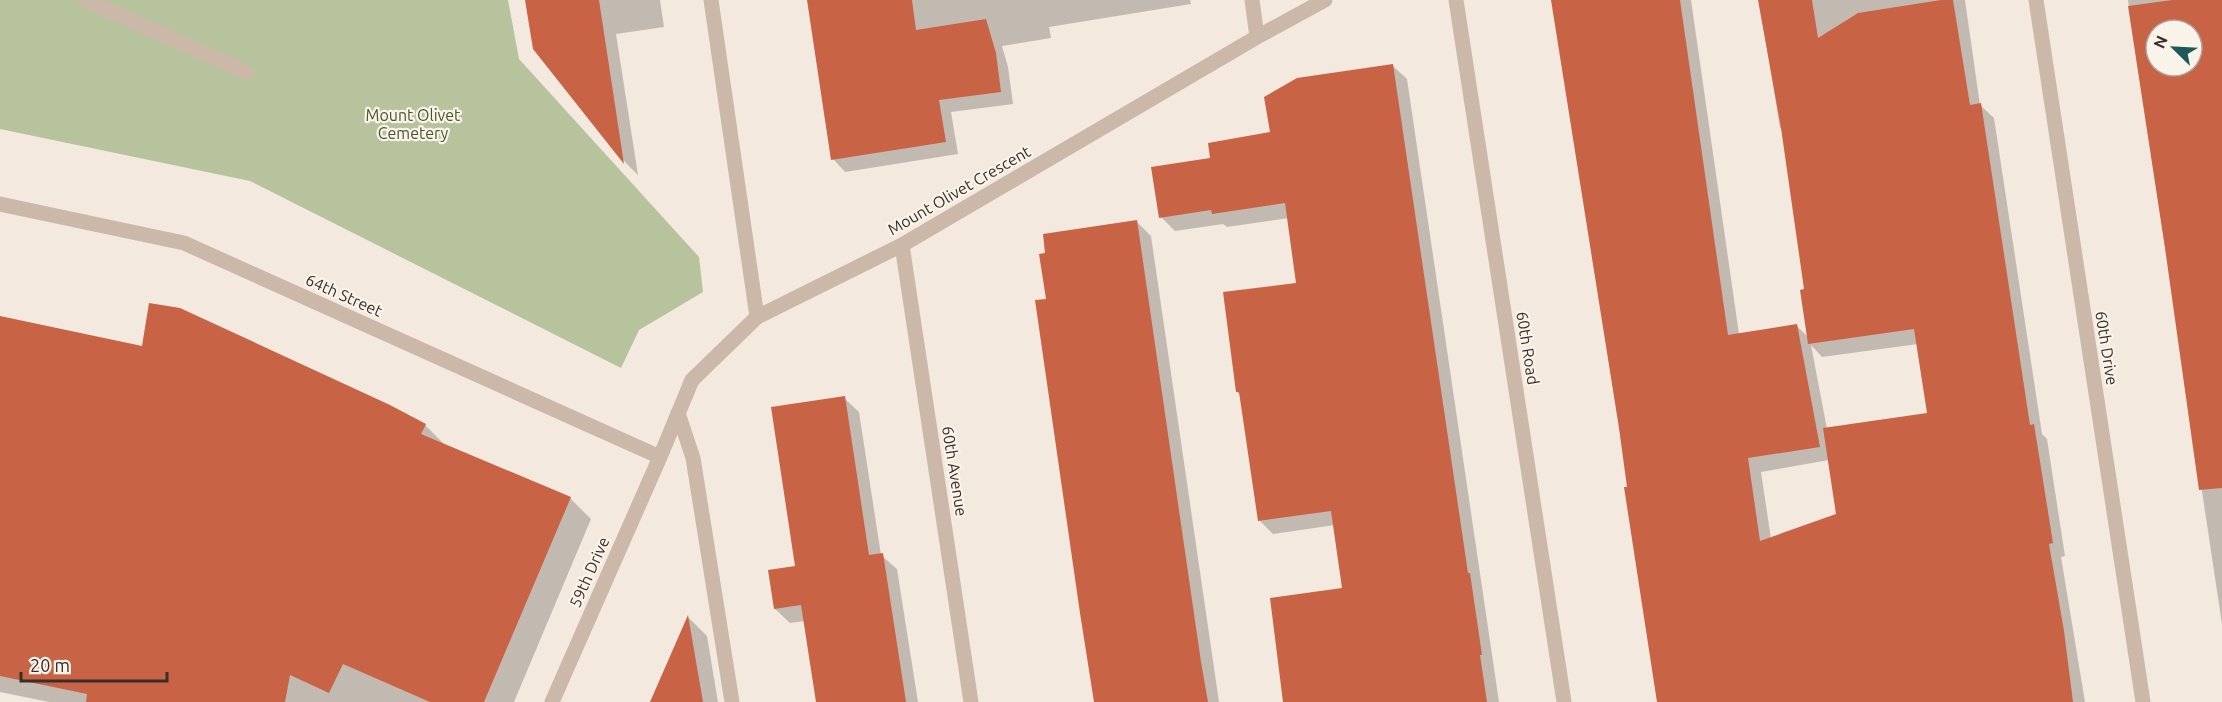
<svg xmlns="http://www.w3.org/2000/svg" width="2222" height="702" font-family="Ubuntu,sans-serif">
<rect width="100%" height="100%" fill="#f3e9de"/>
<path fill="#b7c39d" d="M0 0H508L519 59 699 257 703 292 639 330 621 368 250 181 0 129Z"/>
<path fill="#0003" fill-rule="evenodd" d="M527 0H660L664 27 616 34 638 175 626 163 534 48Z
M808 0H1190L1191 4 1049 27 1051 38 1002 46 1008 67 1013 104 951 112 958 154 845 172 833 159Z
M1552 0H1691L1739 334 1796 325 1808 337 1806 291 1783 130 1780 128 1759 0H1965L1980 105 1994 118 2042 434 2047 439 2065 556 2061 557 2085 702H1658L1629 488ZM1918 344 1929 415 1827 429 1811 345 1822 357ZM1829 460 1838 515 1771 539 1761 472Z
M2128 0H2222V624ZM2156 30H2192V66H2156Z
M1393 66 1407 79 1499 702H1284L1343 590 1335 525 1273 534 1259 520 1241 396 1237 392 1298 284 1289 218 1227 227 1223 224 1175 231 1161 217 1212 159 1272 133Z
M1136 221 1151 236 1219 702H1096L1048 300Z
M0 318 425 425 446 446 570 498 591 519 514 702H49L0 692Z
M844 398 859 412 881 555 897 569 918 702H817L805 621 790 623 775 609 797 568Z
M689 618 707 636 718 702H651Z"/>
<path fill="#c86346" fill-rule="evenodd" d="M525 0H599L624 164 533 49Z
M807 0H912L916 30 986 19 996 53 1001 92 939 100 946 142 831 160Z
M1551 0H1680L1728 335 1797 324 1820 447 1748 458 1760 541 1836 514 1823 428 1927 413 1914 329 1808 344 1800 290 1804 289 1781 128 1758 0H1812L1818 38 1858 13 1941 0H1953L1970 105 1981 103 2030 425 2034 424 2053 543 2049 544 2064 631 2073 702H1657L1624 487H1627L1619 428Z
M2172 0H2222V488L2199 490 2165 248 2128 6ZM2156 30H2192V66H2156Z
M1393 64 1468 573H1470L1482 655H1480L1487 702H1283L1270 598 1342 588 1331 511 1258 521 1239 392H1236L1223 292 1296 283 1285 203 1212 214 1211 210 1159 218 1151 167 1210 158 1208 143 1270 132 1264 97 1297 78Z
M1137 220 1201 662 1208 702H1094L1080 613 1035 300 1046 299 1039 254 1045 253 1043 234Z
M149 303 180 308 390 405 426 424 421 434 571 497 484 702H430L343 664 329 693 290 675 285 702H86L87 694 0 676V316L142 346Z
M845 396 869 555 883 553 906 702H816L801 605 774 609 768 570 795 566 771 407Z
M688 615 703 702H650Z"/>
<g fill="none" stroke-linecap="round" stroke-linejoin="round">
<path stroke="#ccb8a9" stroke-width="15" d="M86 0 246 72
M678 413 693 458 732 702"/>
<path stroke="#ccb8a9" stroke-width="15" d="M711 0 757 317
M1252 0 1257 37
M1456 0 1564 702
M2036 0 2143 702
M0 204 184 243 660 457
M902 245 971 702
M552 702 660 457 692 380 757 317 902 245 1257 37 1325 0"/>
</g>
<g text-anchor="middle" stroke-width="4.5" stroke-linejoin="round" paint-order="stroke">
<g font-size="16" fill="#48582c" stroke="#faf3ea">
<text x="413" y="121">Mount Olivet<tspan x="413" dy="18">Cemetery</tspan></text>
</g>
<g font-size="16" fill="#392e29" stroke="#faf3ea">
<text transform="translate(959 190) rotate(-30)" y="6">Mount Olivet Crescent</text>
<text transform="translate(344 295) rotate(24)" y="6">64th Street</text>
<text transform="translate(1528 348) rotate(81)" y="6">60th Road</text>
<text transform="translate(2107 348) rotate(81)" y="6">60th Drive</text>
<text transform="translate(955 471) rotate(81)" y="6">60th Avenue</text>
<text transform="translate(589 572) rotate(-66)" y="6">59th Drive</text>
</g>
</g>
<g transform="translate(2174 48) rotate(294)"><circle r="28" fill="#faf3ea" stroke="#ada49d" stroke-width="1.5"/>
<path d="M0-4.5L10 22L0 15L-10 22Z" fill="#1d585b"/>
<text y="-9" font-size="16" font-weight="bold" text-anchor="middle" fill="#392e29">N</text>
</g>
<path d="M21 672v9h146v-9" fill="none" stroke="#392e29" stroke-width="3"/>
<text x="30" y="672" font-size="18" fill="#392e29" stroke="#faf3ea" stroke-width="4.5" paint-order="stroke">20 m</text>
</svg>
